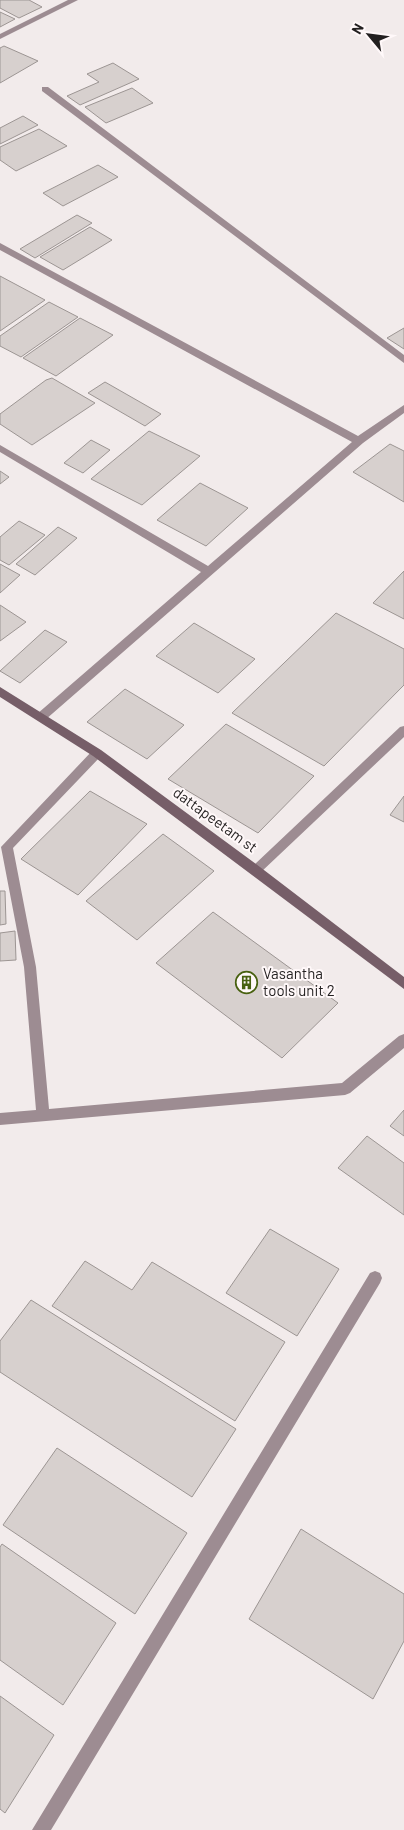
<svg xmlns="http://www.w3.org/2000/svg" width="404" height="1830" font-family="Barlow,sans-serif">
<rect width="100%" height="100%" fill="#f2ebeb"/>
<path fill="#d7d0ce" stroke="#9c9593" d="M0 0H29L42 7 19 18 0 8Z
M0 12 15 19 0 27Z
M4 46 38 61 0 83V48Z
M113 63 139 79 80 105 67 96 99 82 87 74Z
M132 88 153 103 106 123 85 107Z
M23 116 38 125 0 144V128Z
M39 129 67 146 16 171 0 160V147Z
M98 165 118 177 63 206 43 193Z
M77 215 92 223 35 258 20 249Z
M90 227 112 240 63 270 40 257Z
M0 276 45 300 0 331Z
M49 302 78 317 21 357 0 346V336Z
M80 318 113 335 56 376 23 358Z
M404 328V349L387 338Z
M52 378 95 403 32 445 0 424V414L46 380Z
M105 382 161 414 145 426 88 393Z
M149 431 200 456 142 505 91 479Z
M91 440 110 450 83 473 64 463Z
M390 444 404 451V502L353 472Z
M0 471 9 477 0 484Z
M200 483 248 508 206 546 157 520Z
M19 521 45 535 9 565 0 560V537Z
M58 527 77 538 35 575 16 564Z
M0 564 20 575 0 593Z
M404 571V619L373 603Z
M0 605 26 622 0 641Z
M336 613 404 649V685L324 766 232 713Z
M194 623 255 659 218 693 156 656Z
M45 630 67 642 20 683 0 671Z
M125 689 184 725 147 759 87 722Z
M226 724 314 776 258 833 168 779Z
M90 791 147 824 78 895 21 859Z
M404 796V822L390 815Z
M163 834 214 871 137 940 86 901Z
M0 891H5L6 924 0 925Z
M213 912 338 1003 282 1058 156 963Z
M15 931 16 960 0 961V933Z
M404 1110V1136L390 1126Z
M367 1136 404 1163V1215L338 1168Z
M270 1229 339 1269 297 1336 226 1293Z
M85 1261 132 1290 152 1262 285 1342 235 1421 52 1306Z
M31 1300 236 1429 192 1497 0 1372V1341Z
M57 1448 187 1533 135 1614 3 1525Z
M301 1529 404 1594V1641L373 1699 249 1619Z
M2 1544 116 1623 63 1705 0 1660V1547Z
M0 1696 54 1735 5 1813 0 1809Z"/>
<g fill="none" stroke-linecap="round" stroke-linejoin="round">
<path fill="#9d8c92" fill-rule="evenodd" d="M68 0H78L0 39V34Z
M42 87H48L404 355V363L42 91Z
M0 243 358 436 404 405V413L363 443 45 720H37L35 717 37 714 201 572 0 452V445L208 566 352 442 0 250Z
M404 726V737L260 873H252L250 870 252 867 400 727Z
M97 749 103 753 101 756 13 848 36 967 49 1109 342 1083 399 1036 404 1034V1048L350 1093 345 1095 0 1125V1113L36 1110 24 967 1 847 93 750Z
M375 1271 380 1273 382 1278 380 1283 51 1830H32L370 1273Z"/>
<path fill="#765e68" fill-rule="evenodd" d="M0 687 101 750 260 867 404 977V989L93 756 0 697Z"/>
</g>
<defs>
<symbol id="building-ring" viewBox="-11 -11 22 22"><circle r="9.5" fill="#fff8f9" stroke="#486110" stroke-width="1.5"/><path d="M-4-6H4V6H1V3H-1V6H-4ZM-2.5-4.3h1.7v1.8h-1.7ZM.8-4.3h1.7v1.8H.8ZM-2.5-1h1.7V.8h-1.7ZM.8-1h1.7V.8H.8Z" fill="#486110"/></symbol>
</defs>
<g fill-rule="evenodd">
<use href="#building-ring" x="234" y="970" width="25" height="25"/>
</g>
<g text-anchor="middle" stroke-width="4" stroke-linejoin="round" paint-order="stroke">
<g font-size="15" fill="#221f1f" stroke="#fff8f9">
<text transform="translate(215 820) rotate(36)" y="5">dattapeetam st</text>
</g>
<g font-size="15" fill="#221f1f" stroke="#fff8f9" text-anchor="start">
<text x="263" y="979">Vasantha<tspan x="263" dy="17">tools unit 2</tspan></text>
</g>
</g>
<g transform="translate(369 35) rotate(299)" stroke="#fff8f9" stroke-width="4" paint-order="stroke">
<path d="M0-4L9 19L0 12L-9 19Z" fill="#221f1f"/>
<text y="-8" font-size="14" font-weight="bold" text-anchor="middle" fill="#221f1f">N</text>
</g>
</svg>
